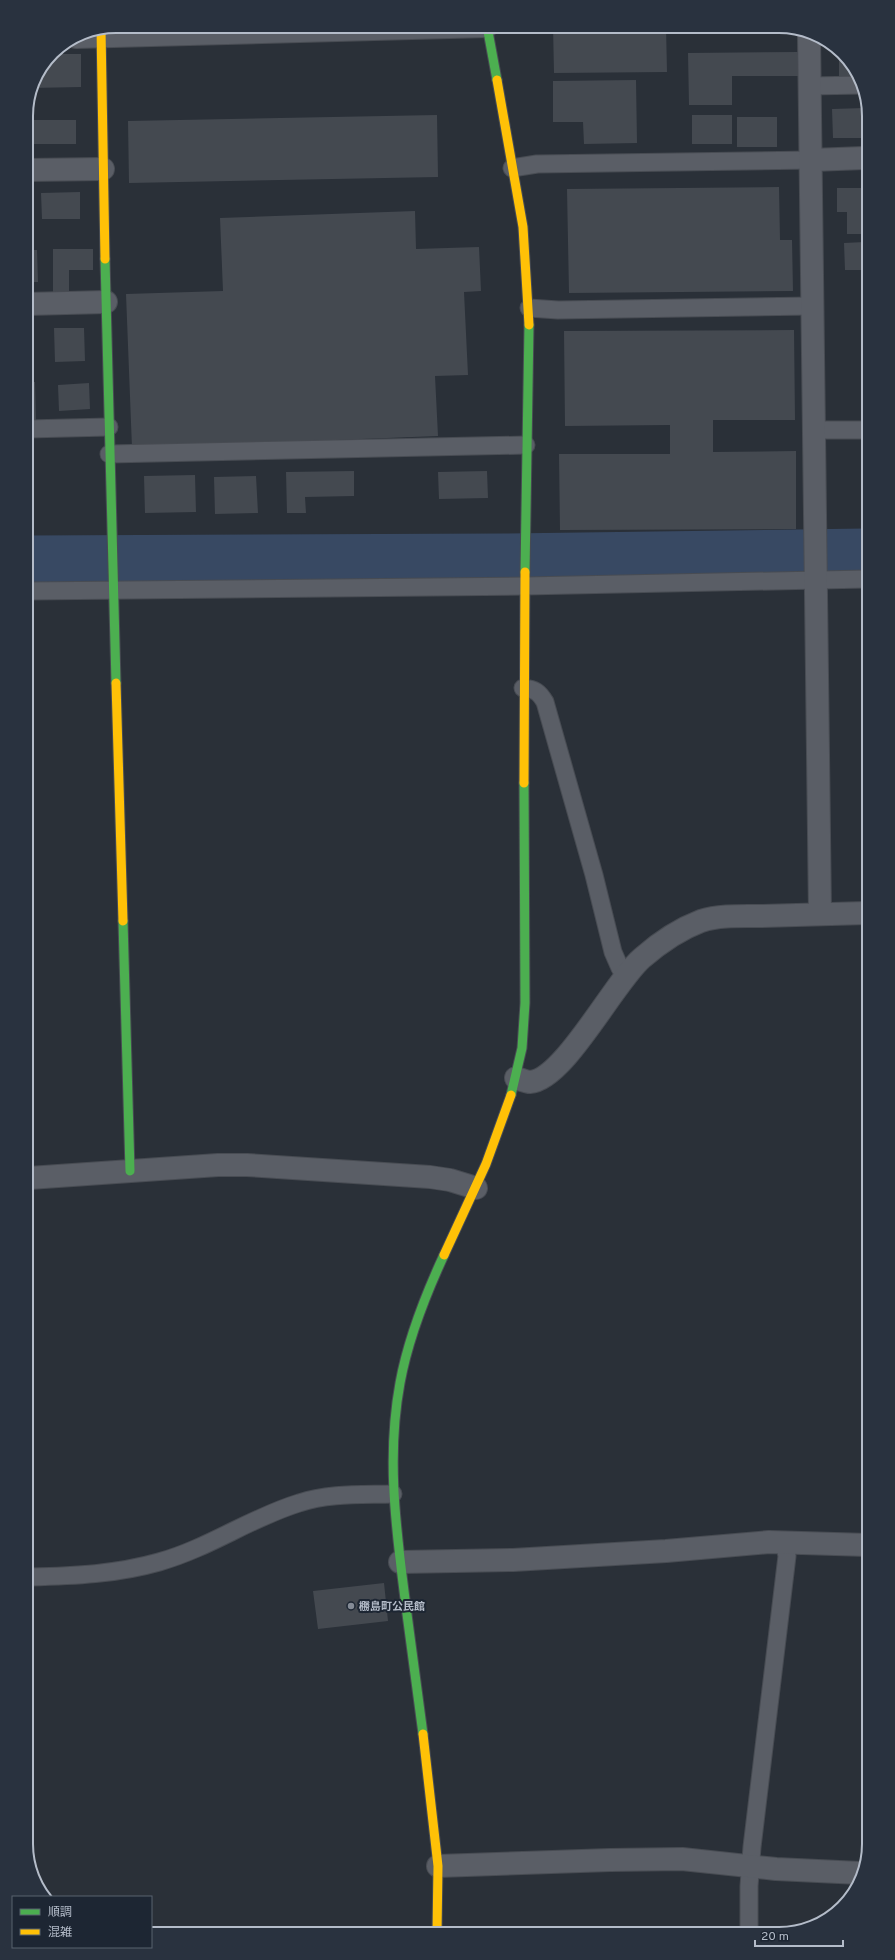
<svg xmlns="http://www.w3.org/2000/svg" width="895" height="1960" font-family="Overpass,'Noto Sans JP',sans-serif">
<rect width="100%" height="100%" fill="#2a3038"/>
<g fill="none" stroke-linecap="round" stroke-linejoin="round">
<path stroke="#384963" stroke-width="53" d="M27 562 505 560 865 555"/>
</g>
<path fill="#444950" d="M553 26H666L667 72 554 73Z
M680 26H733V33H680Z
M839 51 858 78H839Z
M799 52 800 76H732V105H689L688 53Z
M51 54H81V87L31 88 33 81Z
M636 80 637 143 584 144 583 122H553V81Z
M864 108V138H833L832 109Z
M437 115 438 177 129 183 128 121Z
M692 115H732V144H692Z
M737 117H777V147H737Z
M30 120H76V144H30Z
M779 187 780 240H792L793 291 569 293 567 189Z
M837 188H864L865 234H847V212H837Z
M80 192V219H42L41 193Z
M26 194H32V228H26Z
M415 211 416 249 479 247 481 291 464 292 468 375 435 376 438 436 132 448 126 294 223 291 220 218Z
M865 242V270H845L844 243Z
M53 249H93V270H69V295H53Z
M27 250H37L38 282H27Z
M54 328H84L85 361 55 362Z
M794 330 795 420H713V452L796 451V529L560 530 559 454H670V425L565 426 564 331Z
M863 360H865V393H863Z
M27 382H35L36 421H27Z
M89 383 90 409 59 411 58 385Z
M354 471V496L305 497 306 513H287L286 472Z
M487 471 488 498 439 499 438 472Z
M195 475 196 512 145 513 144 476Z
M256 476 258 513 215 514 214 477Z
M384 1583 388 1621 318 1629 313 1591Z"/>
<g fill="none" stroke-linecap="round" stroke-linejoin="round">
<defs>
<path id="lane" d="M809 86 863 85
M512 168 537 164 812 160
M529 308 558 310 812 306
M27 429 109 427
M813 430H865
M109 454 526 445
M27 591 525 586 866 579
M523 688C535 689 539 692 545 702L594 875 613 952 620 968 627 974
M30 1577C74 1576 117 1574 159 1562 209 1548 250 1518 299 1503 329 1493 362 1495 393 1494
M749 1930V1886L752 1847 787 1556 784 1542"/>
<path id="street" d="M809 35 820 914
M76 37 487 26
M812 160 864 158
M26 170 103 169
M27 304 106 302
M516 1078C520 1079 526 1082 530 1082 564 1080 614 982 642 958 658 944 680 929 701 921 719 915 741 916 761 916 796 915 831 914 866 913
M29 1178 218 1165H247L430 1177 450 1180 476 1188
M400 1562 513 1560 666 1551 769 1542 868 1545
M438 1866 610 1860 682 1859 776 1869 860 1873"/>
<path id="fast" d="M487 26 497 80
M105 259 116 683
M525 572 529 325
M123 921 130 1171
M511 1095 522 1048 525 1003 524 783
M423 1734C417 1687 410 1639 404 1591 395 1521 387 1453 400 1383 408 1339 425 1296 444 1255"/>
<path id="slow" d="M101 29 105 259
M497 80 523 227 529 325
M116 683 123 921
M524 783 525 572
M444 1255 486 1164 511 1095
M423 1734 438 1866 437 1932"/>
</defs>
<use href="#lane" stroke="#484c53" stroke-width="19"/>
<use href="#street" stroke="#484c53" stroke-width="24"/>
<use href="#fast" stroke="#484c53" stroke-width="11"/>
<use href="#slow" stroke="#484c53" stroke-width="11"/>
<use href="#lane" stroke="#5a5e66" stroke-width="17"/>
<use href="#street" stroke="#5a5e66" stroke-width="22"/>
<use href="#fast" stroke="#4caf50" stroke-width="9"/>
<use href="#slow" stroke="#ffc107" stroke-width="9"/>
</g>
<circle fill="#848b96" stroke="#1d2633" stroke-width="1.5" cx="351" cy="1606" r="4"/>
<g text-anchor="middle" stroke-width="4" stroke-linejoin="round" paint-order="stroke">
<g font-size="11" font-weight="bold" fill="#b4bcc9" stroke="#1d2633" text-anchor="start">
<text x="359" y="1610">橳島町公民館</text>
</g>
</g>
<path d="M0 0H895V1960H0ZM116 33H779A83 83 0 0 1 862 116V1844A83 83 0 0 1 779 1927H116A83 83 0 0 1 33 1844V116A83 83 0 0 1 116 33Z" fill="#29323f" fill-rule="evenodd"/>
<path fill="none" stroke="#b4bcc9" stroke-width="2" d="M116 33H779A83 83 0 0 1 862 116V1844A83 83 0 0 1 779 1927H116A83 83 0 0 1 33 1844V116A83 83 0 0 1 116 33Z"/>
<rect x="12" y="1896" width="140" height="52" fill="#1d2633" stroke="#59626f"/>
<rect x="20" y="1909" width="20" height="6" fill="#4caf50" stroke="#59626f"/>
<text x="48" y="1916" font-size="12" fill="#b4bcc9">順調</text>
<rect x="20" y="1929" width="20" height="6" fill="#ffc107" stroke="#59626f"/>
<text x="48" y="1936" font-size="12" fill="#b4bcc9">混雑</text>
<path d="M755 1940v6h88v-6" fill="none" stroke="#b4bcc9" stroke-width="2"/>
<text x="761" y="1940" font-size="12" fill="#b4bcc9" stroke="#1d2633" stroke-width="3" paint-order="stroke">20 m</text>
</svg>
